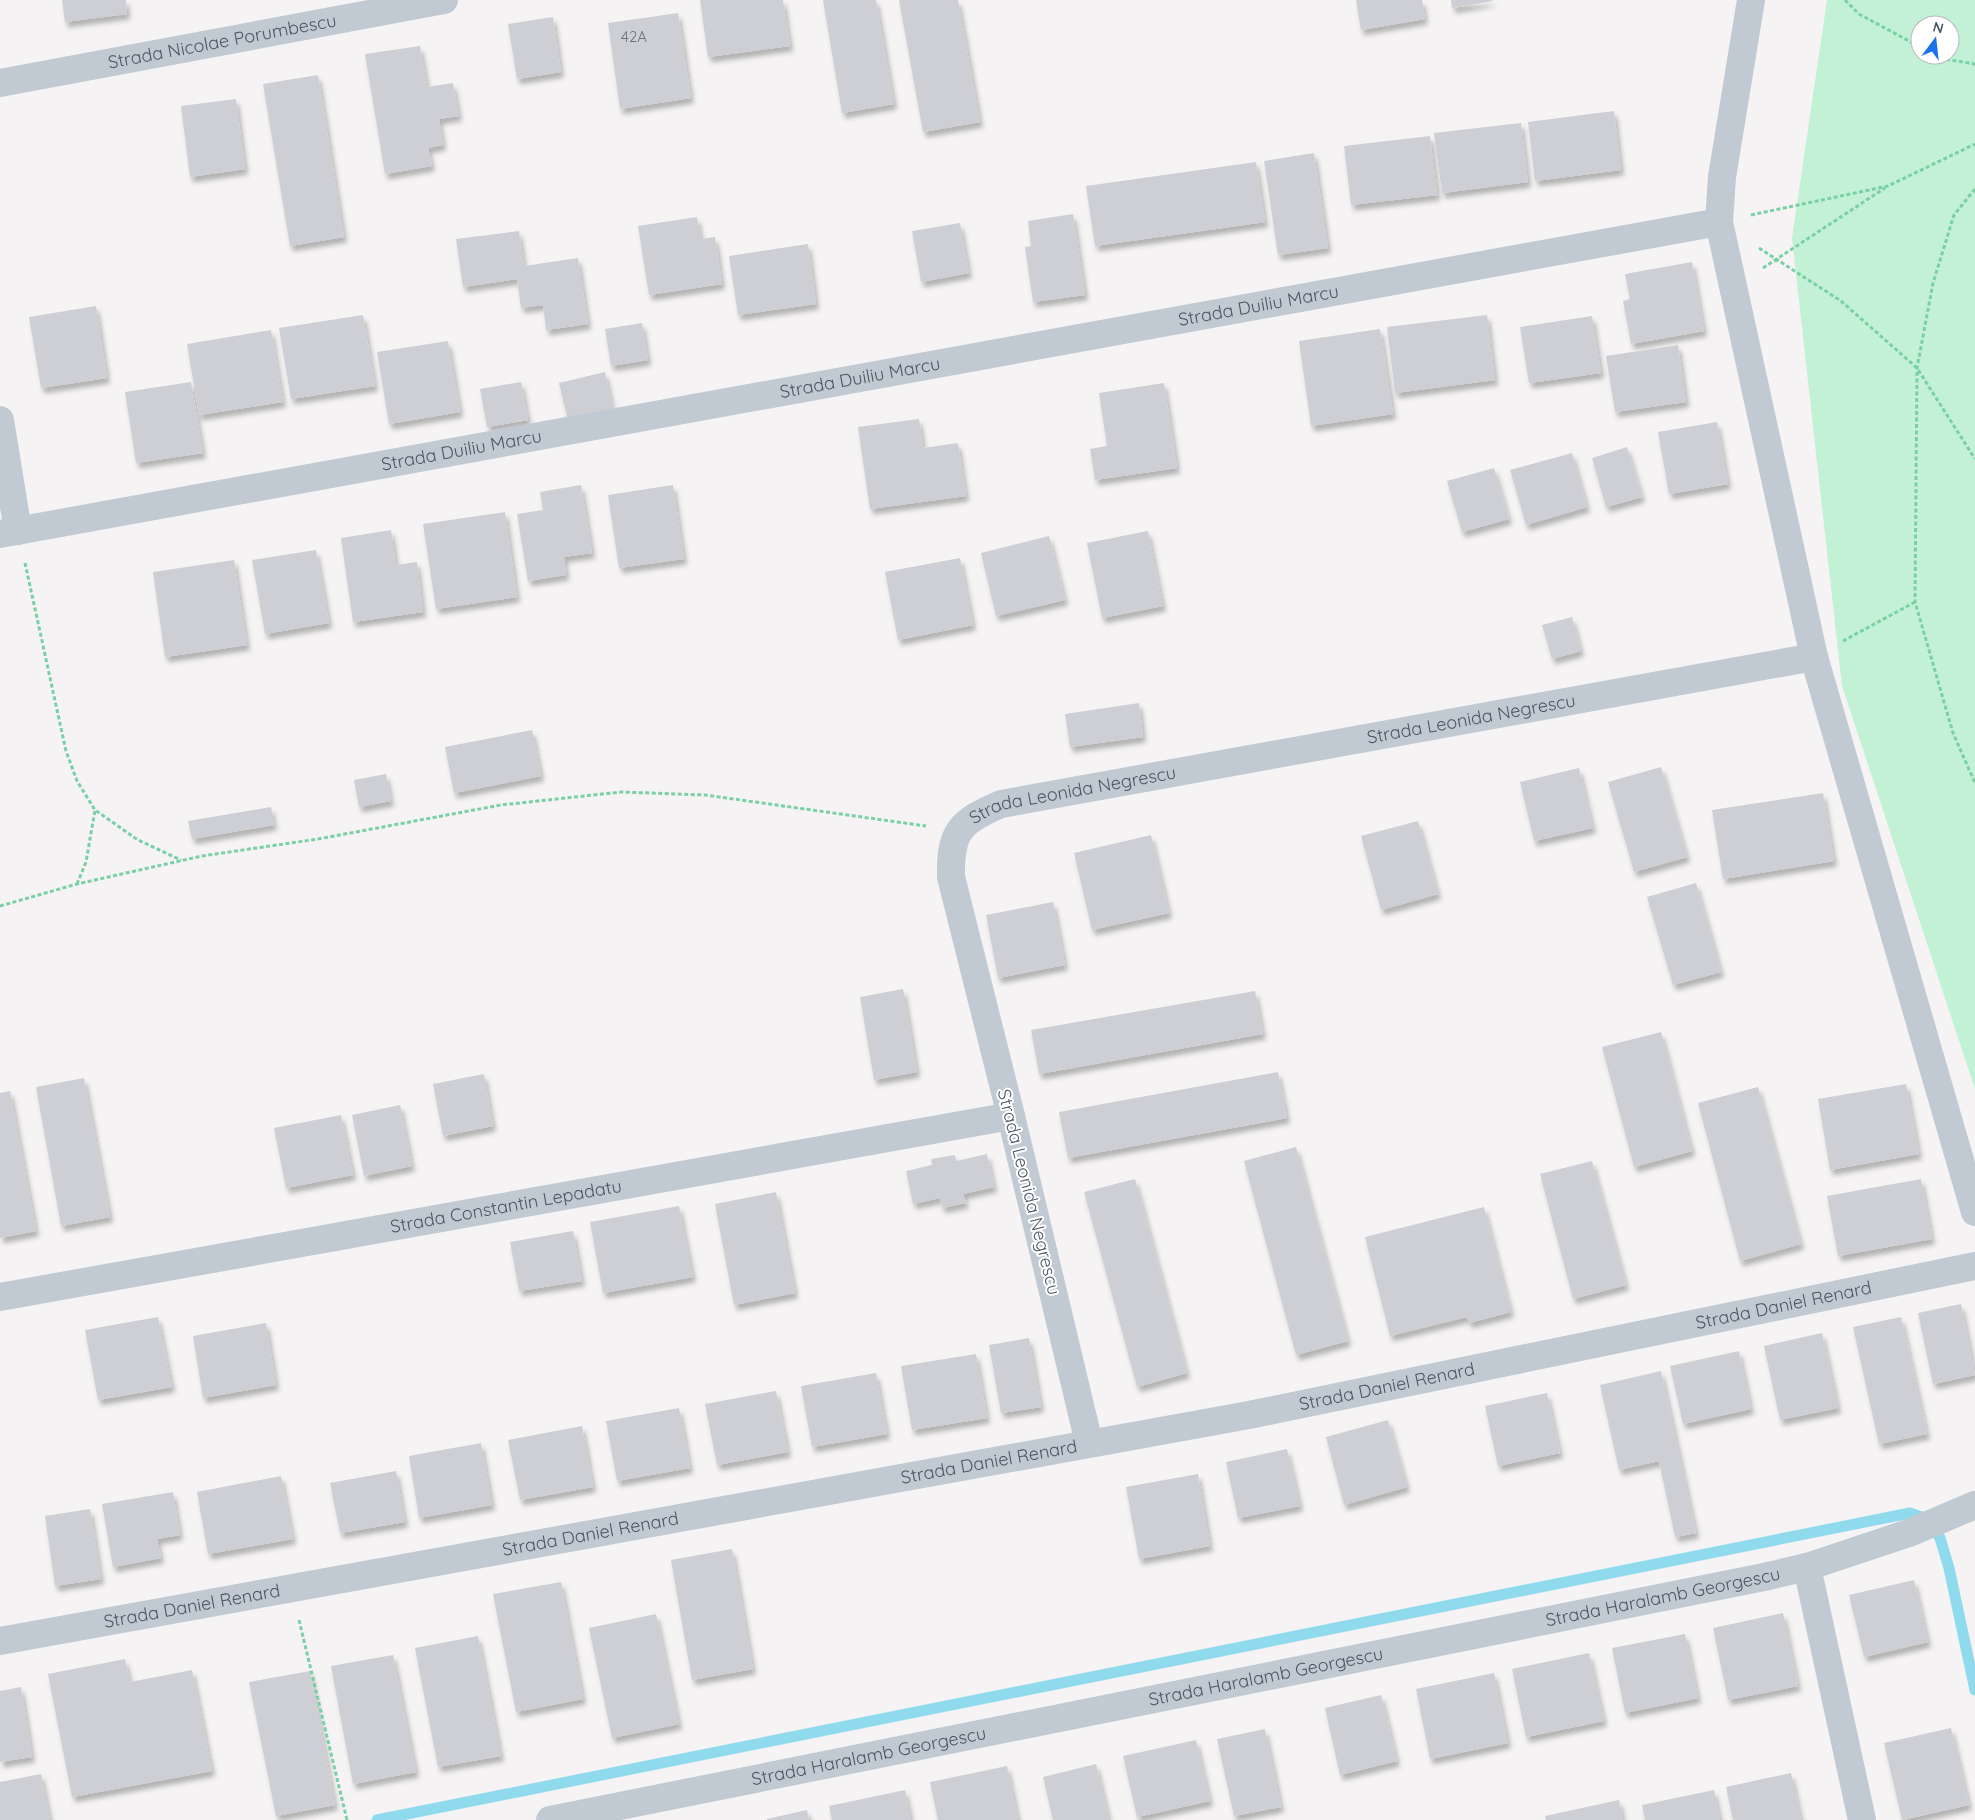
<svg xmlns="http://www.w3.org/2000/svg" width="1975" height="1820" font-family="Quicksand,sans-serif">
<defs>
<filter id="shadow"><feDropShadow dx="3" dy="5.5" stdDeviation="2.5" flood-color="#0004"/></filter>
</defs>
<rect width="100%" height="100%" fill="#f5f3f3"/>
<path fill="#c3f1d5" fill-rule="evenodd" d="M1827 0H1975V1089L1842 686 1792 238ZM1920 25H1950V55H1920Z"/>
<g fill="none" stroke-linecap="round" stroke-linejoin="round">
<path stroke="#90daee" stroke-width="11" d="M377 1820 1910 1513 1921 1517 1932 1525 1940 1538 1949 1568 1975 1690"/>
</g>
<path fill="#cdcfd5" filter="url(#shadow)" d="M62 0H126L127 14 65 22Z
M700 0H783L790 46 708 57Z
M823 0H876L894 104 842 113Z
M899 0H958L980 122 923 132Z
M1356 0H1422L1425 19 1361 30Z
M1451 0H1492L1493 1 1452 8Z
M678 13 691 98 620 109 608 23Z
M553 17 561 72 517 79 508 24Z
M420 46 427 87 453 83 459 116 439 119 443 145 428 148 432 166 385 174 365 54Z
M318 75 344 237 290 246 263 84Z
M236 99 245 169 190 177 181 106Z
M1614 111 1621 170 1535 181 1528 122Z
M1521 123 1528 182 1442 193 1434 133Z
M1430 136 1437 195 1351 205 1344 146Z
M1314 153 1328 248 1278 255 1264 161Z
M1256 162 1265 222 1095 246 1086 186Z
M1073 214 1085 295 1033 302 1025 247 1031 246 1028 221Z
M697 217 701 239 715 237 722 284 649 295 638 226Z
M960 223 969 273 921 282 912 231Z
M519 231 524 266 578 258 588 324 546 330 543 305 521 308 517 279 463 287 456 239Z
M808 244 816 304 738 315 729 256Z
M1692 262 1704 331 1631 344 1623 301 1630 299 1625 274Z
M96 306 107 378 41 388 29 317Z
M363 315 375 386 291 399 279 328Z
M1487 315 1495 380 1395 393 1387 327Z
M1592 316 1601 373 1529 383 1520 327Z
M642 323 648 360 611 366 605 329Z
M1380 329 1393 414 1311 426 1299 341Z
M271 330 283 402 199 415 187 344Z
M448 341 460 412 389 424 377 352Z
M1678 345 1686 402 1615 412 1606 356Z
M605 372 613 411 568 421 559 383Z
M191 382 203 453 136 463 125 392Z
M521 382 528 420 487 427 480 389Z
M1164 383 1177 468 1095 480 1090 449 1107 446 1099 393Z
M919 419 923 448 958 443 966 496 870 509 858 427Z
M1717 422 1728 484 1669 494 1658 432Z
M1627 447 1642 497 1606 507 1592 458Z
M1572 453 1587 507 1526 525 1510 470Z
M1494 468 1509 519 1462 532 1447 481Z
M581 485 592 553 564 557 566 575 528 581 517 514 543 510 540 492Z
M673 485 684 559 619 568 608 495Z
M505 512 517 597 436 609 423 524Z
M391 530 396 565 417 562 423 612 353 622 341 538Z
M1148 531 1163 606 1102 618 1087 543Z
M1049 536 1065 600 996 616 981 553Z
M316 550 329 623 265 634 252 560Z
M960 558 973 625 898 640 885 572Z
M234 560 247 645 165 657 153 572Z
M1572 617 1581 651 1552 659 1542 625Z
M1139 703 1143 737 1070 747 1065 714Z
M532 730 541 776 454 793 445 747Z
M1661 767 1687 857 1634 872 1608 782Z
M1579 768 1593 828 1534 841 1520 782Z
M386 774 391 801 359 807 354 780Z
M1823 793 1834 861 1723 879 1712 810Z
M271 807 274 825 192 839 188 821Z
M1418 821 1438 894 1381 910 1361 836Z
M1151 835 1169 913 1092 930 1074 853Z
M1696 883 1721 972 1673 985 1647 897Z
M1053 902 1065 965 998 978 986 915Z
M903 989 917 1072 874 1080 860 997Z
M1255 991 1263 1034 1039 1074 1031 1030Z
M1661 1032 1692 1151 1634 1167 1602 1047Z
M1278 1072 1287 1118 1068 1158 1059 1112Z
M484 1074 493 1126 443 1136 433 1084Z
M84 1078 110 1217 61 1226 36 1087Z
M1906 1084 1919 1154 1830 1170 1818 1099Z
M1758 1087 1801 1244 1740 1261 1698 1103Z
M10 1091 36 1231 0 1238V1093Z
M400 1105 412 1166 364 1176 352 1115Z
M341 1115 353 1175 286 1188 274 1128Z
M1296 1147 1348 1341 1296 1355 1244 1161Z
M987 1154 994 1187 963 1194 966 1203 942 1208 940 1198 913 1204 906 1171 932 1165 931 1159 955 1155 956 1161Z
M1592 1161 1626 1285 1573 1299 1540 1174Z
M1135 1179 1187 1373 1137 1387 1084 1192Z
M1921 1179 1932 1239 1838 1256 1827 1196Z
M776 1192 795 1293 734 1305 715 1204Z
M679 1206 693 1277 603 1293 590 1222Z
M1484 1207 1511 1312 1469 1323 1467 1317 1390 1336 1365 1237Z
M573 1231 582 1281 519 1291 510 1242Z
M1961 1304 1975 1375 1933 1384 1918 1313Z
M158 1317 172 1387 98 1400 85 1330Z
M1901 1317 1927 1434 1879 1444 1853 1327Z
M266 1323 276 1385 203 1398 193 1336Z
M1822 1333 1838 1408 1780 1420 1764 1346Z
M1029 1338 1041 1407 1001 1413 989 1345Z
M1739 1351 1751 1409 1683 1424 1670 1366Z
M976 1354 987 1418 912 1430 901 1366Z
M1661 1371 1696 1533 1675 1537 1659 1461 1619 1470 1600 1385Z
M876 1373 887 1434 812 1447 801 1386Z
M776 1391 788 1452 717 1465 705 1404Z
M1547 1393 1560 1453 1498 1466 1485 1406Z
M679 1408 690 1468 617 1481 606 1421Z
M1388 1420 1407 1487 1344 1505 1326 1437Z
M582 1426 593 1487 520 1500 508 1440Z
M481 1443 492 1505 419 1518 409 1456Z
M1287 1449 1300 1506 1238 1518 1226 1462Z
M396 1471 405 1522 340 1533 330 1483Z
M1198 1474 1210 1546 1139 1559 1126 1487Z
M281 1476 293 1539 208 1554 197 1492Z
M173 1492 180 1535 157 1539 161 1558 113 1567 102 1504Z
M90 1509 101 1579 55 1586 45 1516Z
M732 1549 753 1669 692 1680 671 1560Z
M1914 1580 1928 1642 1864 1657 1849 1595Z
M561 1582 583 1699 516 1712 493 1594Z
M1783 1613 1798 1686 1728 1700 1713 1628Z
M656 1614 679 1724 612 1738 589 1628Z
M1685 1634 1698 1698 1625 1713 1612 1648Z
M478 1636 501 1756 438 1767 415 1648Z
M1589 1653 1604 1721 1526 1737 1512 1669Z
M393 1655 416 1772 353 1784 331 1666Z
M125 1659 130 1682 192 1670 212 1771 72 1797 48 1674Z
M310 1671 335 1805 276 1816 249 1682Z
M1494 1673 1508 1743 1430 1759 1416 1689Z
M21 1687 32 1757 0 1762V1691Z
M1381 1695 1397 1761 1340 1775 1325 1708Z
M1951 1728 1969 1805 1902 1820 1884 1743Z
M1265 1729 1281 1807 1234 1816 1217 1739Z
M1196 1740 1210 1801 1137 1817 1123 1756Z
M1096 1764 1109 1820H1053L1043 1777Z
M1007 1766 1018 1820H938L930 1782Z
M1791 1773 1801 1820H1733L1726 1787Z
M41 1774 50 1820H0V1782Z
M905 1790 911 1820H832L829 1806Z
M1714 1790 1720 1820H1645L1642 1805Z
M1619 1800 1623 1820H1546L1545 1816Z
M807 1810 809 1820H767V1819Z"/>
<g fill="none" stroke-linecap="round" stroke-linejoin="round">
<path stroke="#7ad0a6" stroke-width="3" stroke-dasharray="4 2.5" stroke-linecap="butt" d="M1845 0 1859 14 1920 47
M1934 55 1939 58 1975 64
M1975 189 1954 215 1933 283 1917 368 1915 602 1953 733 1975 783
M1751 215 1888 186 1975 144
M1759 248 1841 301 1917 368 1975 459
M1763 268 1885 188
M25 563 66 751 77 781 95 810 138 840 181 860
M1843 641 1915 602
M77 884 86 862 95 810
M0 906 77 884 202 856 318 839 501 805 621 792 705 795 926 826
M299 1620 347 1820"/>
<g stroke="#c1cad2" stroke-width="28">
<path d="M1751 0 1722 177 1719 222 1814 657 1975 1212"/>
<path id="s1" d="M0 83 444 0"/>
<path d="M0 420 18 531"/>
<path id="s2" d="M0 534 1719 222"/>
<path id="s3" d="M0 1297 1011 1116"/>
<path id="s4" d="M1089 1443 1011 1116 951 877C950 831 960 822 1001 804L1814 657"/>
<path d="M1807 1567 1862 1820"/>
<path id="s5" d="M0 1641 1249 1415 1975 1266"/>
<path id="s6" d="M550 1820 1764 1577 1807 1567 1909 1533 1975 1505"/>
</g>
</g>
<g text-anchor="middle" stroke-width="4" stroke-linejoin="round" paint-order="stroke">
<g font-size="15" fill="#6b747e">
<text x="634" y="42">42A</text>
</g>
<g font-size="18" fill="#4a5661" stroke="#fff">
<text dy="6" stroke="none"><textPath href="#s1" startOffset="226">Strada Nicolae Porumbescu</textPath></text>
<text dy="6" stroke="none"><textPath href="#s2" startOffset="1279">Strada Duiliu Marcu</textPath></text>
<text dy="6" stroke="none"><textPath href="#s2" startOffset="874">Strada Duiliu Marcu</textPath></text>
<text dy="6" stroke="none"><textPath href="#s2" startOffset="469">Strada Duiliu Marcu</textPath></text>
<text dy="6" stroke="none"><textPath href="#s4" startOffset="1158">Strada Leonida Negrescu</textPath></text>
<text dy="6" stroke="none"><textPath href="#s4" startOffset="752">Strada Leonida Negrescu</textPath></text>
<text transform="translate(1029 1192) rotate(76)" y="6">Strada Leonida Negrescu</text>
<text dy="6" stroke="none"><textPath href="#s3" startOffset="514">Strada Constantin Lepadatu</textPath></text>
<text dy="6" stroke="none"><textPath href="#s5" startOffset="1815">Strada Daniel Renard</textPath></text>
<text dy="6" stroke="none"><textPath href="#s5" startOffset="1410">Strada Daniel Renard</textPath></text>
<text dy="6" stroke="none"><textPath href="#s5" startOffset="1005">Strada Daniel Renard</textPath></text>
<text dy="6" stroke="none"><textPath href="#s5" startOffset="600">Strada Daniel Renard</textPath></text>
<text dy="6" stroke="none"><textPath href="#s6" startOffset="1135">Strada Haralamb Georgescu</textPath></text>
<text dy="6" stroke="none"><textPath href="#s5" startOffset="195">Strada Daniel Renard</textPath></text>
<text dy="6" stroke="none"><textPath href="#s6" startOffset="730">Strada Haralamb Georgescu</textPath></text>
<text dy="6" stroke="none"><textPath href="#s6" startOffset="325">Strada Haralamb Georgescu</textPath></text>
</g>
</g>
<g transform="translate(1935 40) rotate(15)"><circle r="24" fill="#ffffff" stroke="#b7bbc0"/>
<path d="M0-4L9 19L0 12L-9 19Z" fill="#1a73e8"/>
<text y="-8" font-size="14" font-weight="bold" text-anchor="middle" fill="#4a5661">N</text>
</g>
</svg>
